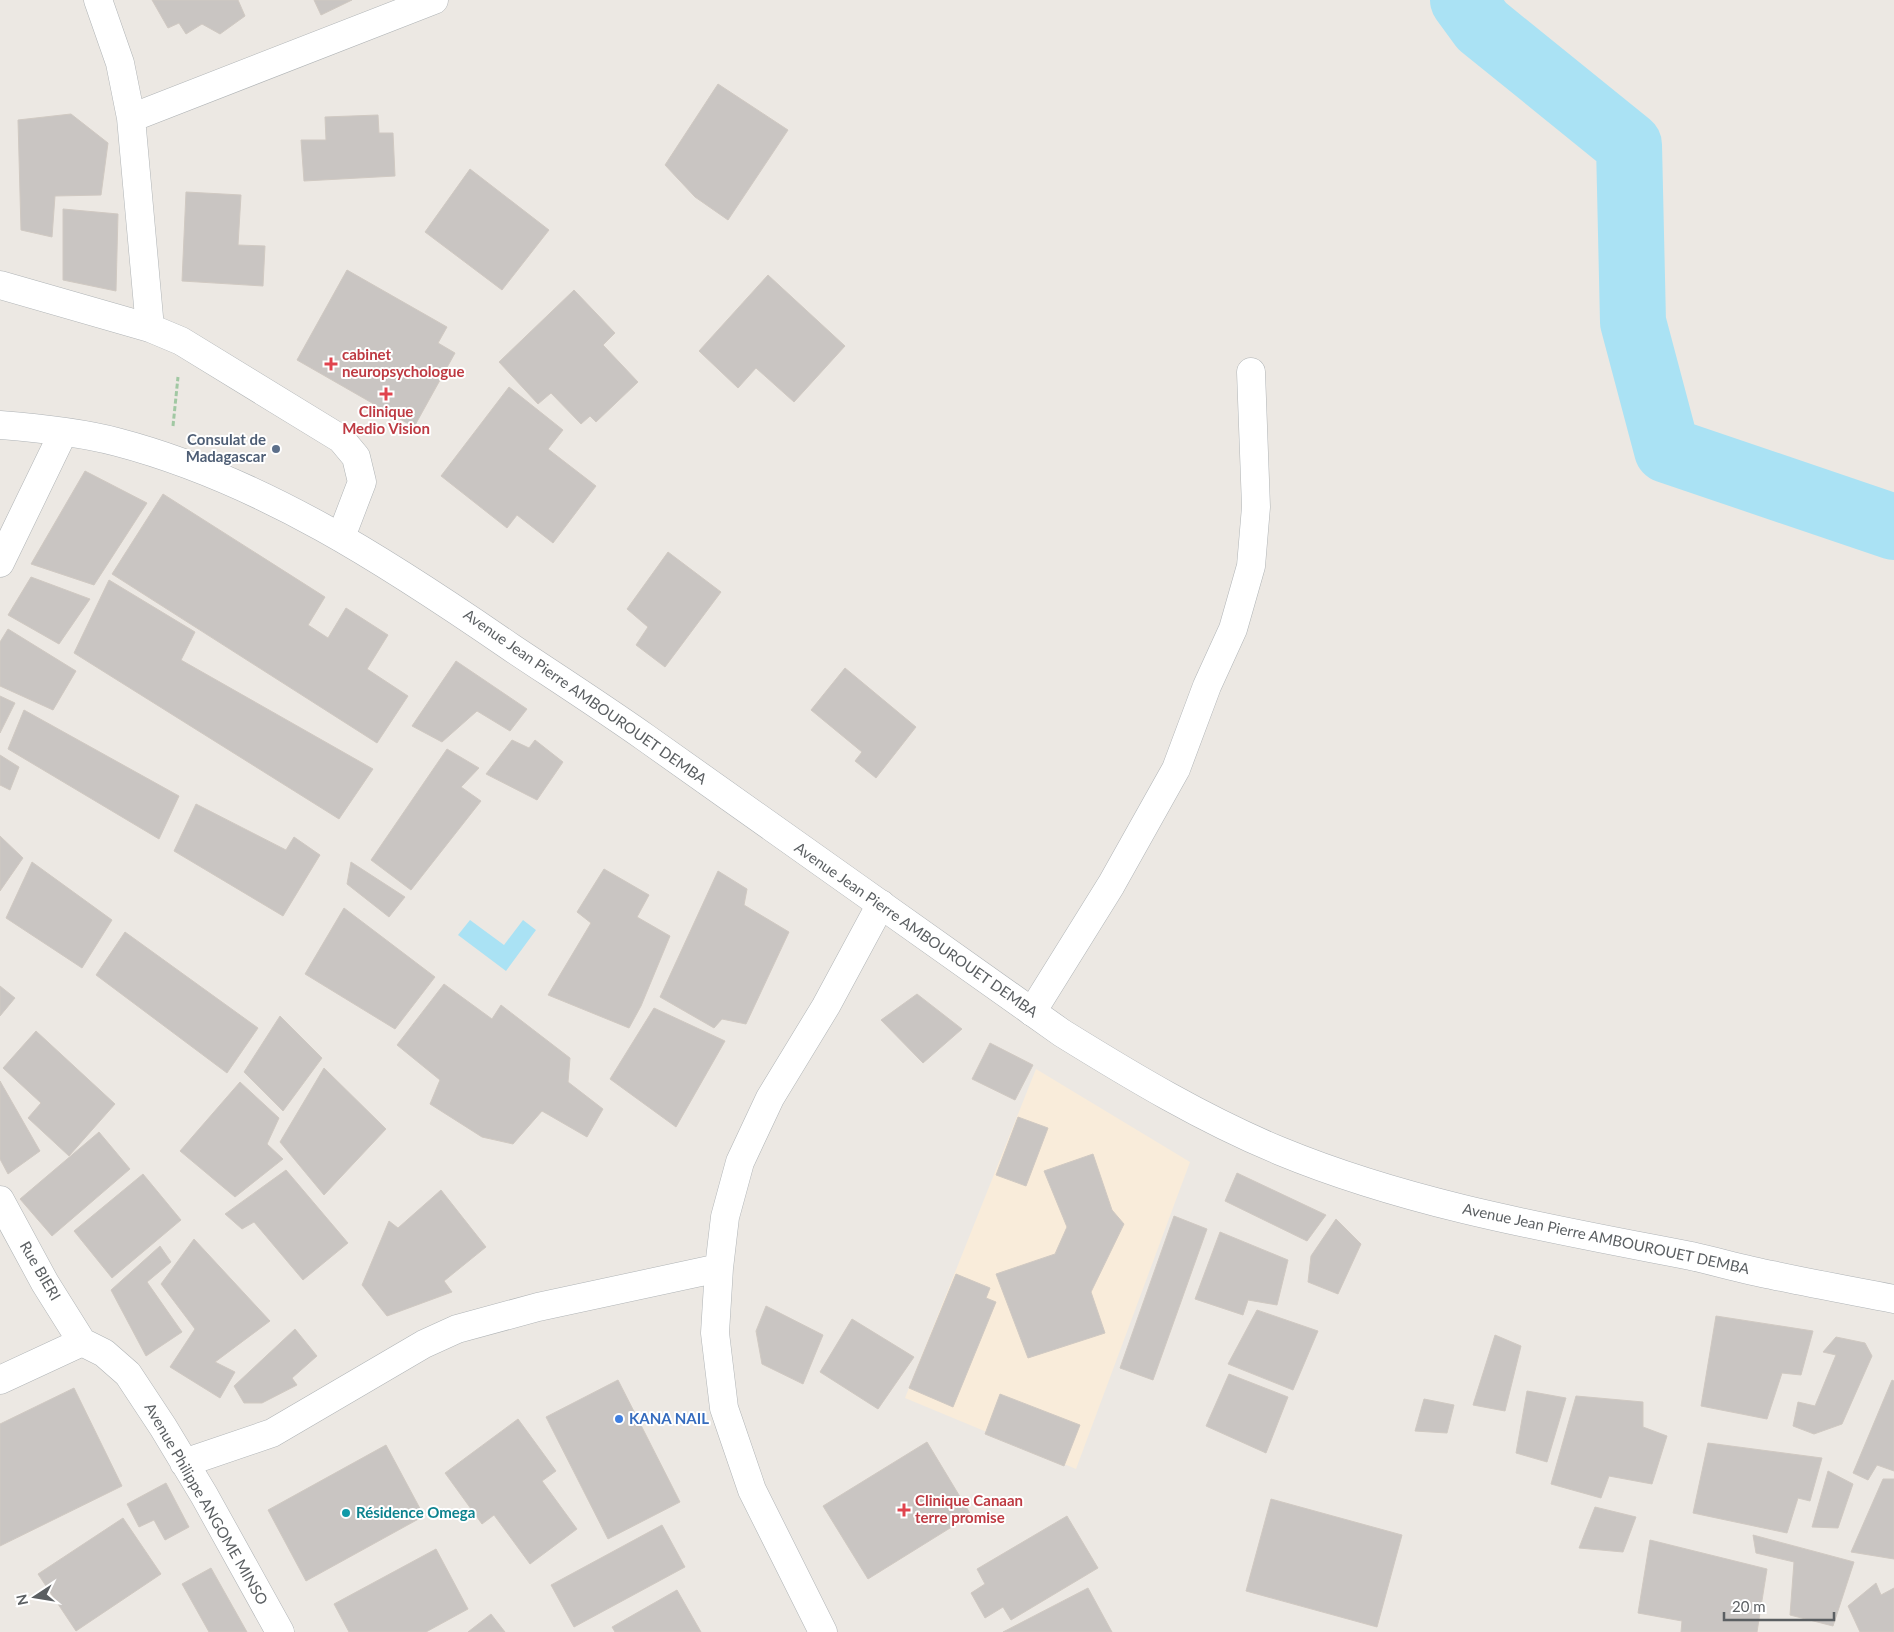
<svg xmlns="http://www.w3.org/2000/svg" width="1894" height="1632" font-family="Lato,sans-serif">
<rect width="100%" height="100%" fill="#ece8e3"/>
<path fill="#f9ecda" d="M1036 1069 1190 1162 1076 1469 905 1398Z"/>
<path fill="#aae2f4" d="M470 920 504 945 523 920 536 930 506 971 458 935Z"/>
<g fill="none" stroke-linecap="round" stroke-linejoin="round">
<path stroke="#aae2f4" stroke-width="66" d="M1463 0 1482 26 1629 145 1633 322 1667 450 1894 527"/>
</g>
<path fill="#c9c5c2" stroke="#d0c9c2" d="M152 0H238L245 16 220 34 202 24 186 34 179 23 168 28Z
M314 0H352L321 15Z
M718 84 788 130 728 220 695 197 665 165Z
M71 114 108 143 101 195 55 196 52 237 21 230 18 120Z
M378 115 379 133H393L395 176 304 181 301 140H326L325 117Z
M470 169 549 230 502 290 425 232Z
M186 192 241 195 238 245 265 246 263 286 182 281Z
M63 209 118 214 116 291 63 280Z
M347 270 447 327 438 343 455 353 414 427 297 360Z
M768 275 845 346 794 402 756 368 738 388 699 351Z
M574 290 615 333 603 345 638 382 596 422 590 416 581 424 551 393 538 404 499 362Z
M509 387 563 430 548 449 596 486 553 543 517 515 507 528 441 476Z
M85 471 147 503 94 585 31 564Z
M163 494 325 597 308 625 328 638 346 608 388 635 367 669 408 696 377 743 112 574Z
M668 552 721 592 665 667 636 645 648 627 627 609Z
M31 577 90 599 59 644 8 615Z
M109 580 195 632 181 660 373 769 339 819 74 653Z
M8 629 76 671 53 710 0 686V642Z
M456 661 527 709 510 731 477 711 442 742 412 726Z
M845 668 916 727 876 778 855 761 862 752 811 710Z
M0 696 15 703 0 733Z
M24 710 179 796 159 839 8 749Z
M512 740 529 748 535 740 563 762 537 800 486 774Z
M447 749 479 768 461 787 481 801 411 890 371 860Z
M0 755 19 767 10 790 0 785Z
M196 804 286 850 294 837 320 855 283 916 174 851Z
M0 836 23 858 0 891Z
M32 862 112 920 82 968 6 918Z
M351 862 405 897 389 917 347 884Z
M604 869 649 895 637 917 670 936 641 1006 629 1028 548 995 591 923 577 912Z
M718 871 747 889 744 905 789 932 746 1024 722 1019 714 1028 660 997Z
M344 908 435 977 395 1029 305 974Z
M125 932 258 1028 227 1073 96 975Z
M444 984 492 1019 501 1005 570 1058 568 1082 603 1109 587 1137 542 1111 513 1144 482 1137 430 1104 440 1080 397 1045Z
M0 986 15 998 0 1016Z
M917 994 962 1029 923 1063 881 1020Z
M654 1008 725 1041 676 1127 610 1079Z
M280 1016 322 1058 283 1111 244 1072Z
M36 1031 115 1104 69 1156 28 1118 41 1103 3 1068Z
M990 1043 1033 1065 1015 1100 972 1079Z
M324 1068 386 1129 324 1195 280 1142Z
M0 1081 40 1151 8 1174 0 1159Z
M240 1082 279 1118 267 1144 283 1159 235 1197 180 1151Z
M1018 1117 1048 1128 1026 1186 996 1175Z
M99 1132 130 1169 52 1236 20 1199Z
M1093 1154 1112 1210 1124 1224 1091 1292 1105 1333 1028 1358 996 1274 1055 1254 1067 1227 1044 1171Z
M286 1170 348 1243 303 1280 254 1222 242 1229 225 1214Z
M1237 1173 1326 1215 1307 1241 1225 1201Z
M143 1174 181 1220 112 1278 74 1231Z
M441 1190 486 1247 444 1281 452 1292 387 1316 362 1285 389 1221 398 1228Z
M1174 1216 1207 1229 1153 1380 1120 1368Z
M1336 1219 1361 1244 1338 1294 1308 1282 1311 1256Z
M1220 1232 1288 1260 1277 1305 1248 1300 1243 1315 1195 1299Z
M194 1239 270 1321 215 1362 235 1372 220 1398 170 1367 195 1329 161 1284Z
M160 1246 171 1262 147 1282 182 1332 146 1356 111 1290Z
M956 1274 990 1288 986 1298 996 1302 953 1407 909 1388Z
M766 1306 823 1335 803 1384 762 1364 756 1331Z
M1257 1310 1318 1331 1293 1390 1228 1364Z
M1716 1316 1813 1331 1801 1375 1782 1373 1767 1419 1701 1406Z
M852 1319 914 1357 878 1409 820 1372Z
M295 1329 317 1356 292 1378 297 1385 262 1403H244L234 1386Z
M1495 1335 1521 1346 1505 1411 1473 1405Z
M1836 1337 1865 1343 1872 1356 1842 1424 1814 1434 1793 1426 1798 1402 1815 1406 1836 1355 1823 1352Z
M1229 1374 1288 1397 1266 1453 1206 1426Z
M618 1380 680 1502 608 1539 546 1417Z
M1892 1380 1894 1381V1471L1877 1465 1868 1480 1853 1473Z
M74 1388 122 1486 0 1546V1424Z
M1527 1391 1566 1398 1547 1462 1516 1453Z
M1000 1394 1080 1425 1064 1466 985 1434Z
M1576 1396 1643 1402V1427L1667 1436 1652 1484 1609 1476 1601 1498 1551 1484Z
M1424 1399 1454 1405 1447 1433 1415 1431Z
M518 1419 556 1471 542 1481 577 1529 530 1564 494 1515 482 1524 445 1473Z
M927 1442 971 1515 868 1579 823 1506Z
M1708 1443 1822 1458 1810 1501 1798 1498 1787 1533 1693 1513Z
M386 1445 424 1516 306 1581 268 1510Z
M1828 1471 1853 1484 1838 1528 1812 1527Z
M1883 1479H1894V1559L1851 1552Z
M166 1483 189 1527 165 1540 154 1520 139 1527 127 1504Z
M1271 1499 1402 1535 1377 1627 1246 1591Z
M1595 1507 1636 1517 1623 1552 1579 1548Z
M1067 1516 1098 1568 1011 1620 1003 1607 985 1618 971 1593 985 1584 977 1569Z
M123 1518 161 1574 76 1631 38 1574Z
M662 1525 685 1567 574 1627 551 1585Z
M1753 1535 1854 1562 1833 1626 1790 1615 1794 1562 1756 1553Z
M1650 1540 1767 1569 1757 1632H1681L1682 1621 1638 1613Z
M436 1549 468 1609 426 1632H349L334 1604Z
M211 1568 247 1632H209L182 1584Z
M1876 1583 1881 1595 1894 1588V1632H1860L1848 1606Z
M1088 1588 1112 1632H1003Z
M677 1590 701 1632H615L612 1627Z
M491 1614 505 1632H468Z"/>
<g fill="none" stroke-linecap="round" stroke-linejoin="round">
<defs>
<path id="minor" d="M98 0 120 63 131 118 150 328
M131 118 434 0
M0 285 150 328 181 341 341 439 356 457 362 482 341 537
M0 563 63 433
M1032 1012 1111 885 1176 769 1207 686 1233 629 1251 566 1256 507 1251 372
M0 1200 45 1283 82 1342
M0 1380 82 1342 104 1353 128 1374 163 1427 204 1495 280 1632
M184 1463 272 1433 424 1344 457 1329 538 1307 719 1268
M823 1632 752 1490 724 1408 715 1333 719 1268 725 1217 740 1162 770 1098 826 1006 881 904"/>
<path id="secondary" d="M0 425C39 428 79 432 117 442 262 480 390 564 512 648 557 678 602 707 646 738 785 836 923 935 1062 1033 1133 1077 1203 1119 1280 1151 1411 1205 1552 1229 1691 1256 1718 1262 1745 1270 1772 1275 1813 1284 1853 1291 1894 1299"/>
</defs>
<use href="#minor" stroke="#b0b4b6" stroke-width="29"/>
<use href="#secondary" stroke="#afb3b6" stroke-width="29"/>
<path stroke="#a1c8a3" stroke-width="3" stroke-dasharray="5 2.5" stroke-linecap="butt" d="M173 426 178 377"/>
<use href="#minor" stroke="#fff" stroke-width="28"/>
<use href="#secondary" stroke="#fff" stroke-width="28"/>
</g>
<g fill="#e0444e" stroke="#fff" stroke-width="2">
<path d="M328.5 356.5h5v5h5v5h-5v5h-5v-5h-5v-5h5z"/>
<path d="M383.5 386.5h5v5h5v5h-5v5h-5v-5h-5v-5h5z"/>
<path d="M901.5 1502.5h5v5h5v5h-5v5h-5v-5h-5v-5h5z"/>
</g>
<circle fill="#5c6f8a" stroke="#fff" stroke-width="2" cx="276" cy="449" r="5"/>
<circle fill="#3f7fe0" stroke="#fff" stroke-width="2" cx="619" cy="1419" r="5"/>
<circle fill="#0f9aa8" stroke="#fff" stroke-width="2" cx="346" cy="1513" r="5"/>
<g text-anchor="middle" stroke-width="4" stroke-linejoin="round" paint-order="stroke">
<g font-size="15" font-weight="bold" fill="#be3a42" stroke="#fff" text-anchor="start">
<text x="342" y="360">cabinet<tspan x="342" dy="17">neuropsychologue</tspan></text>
<text x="386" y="417" text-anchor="middle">Clinique<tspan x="386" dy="17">Medio Vision</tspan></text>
<text x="915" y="1506">Clinique Canaan<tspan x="915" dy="17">terre promise</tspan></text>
</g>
<g font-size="15" font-weight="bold" fill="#4e5e75" stroke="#fff" text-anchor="end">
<text x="266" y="445">Consulat de<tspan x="266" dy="17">Madagascar</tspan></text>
</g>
<g font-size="15" fill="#5b5f62" stroke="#fff">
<text transform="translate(585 697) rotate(35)" y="5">Avenue Jean Pierre AMBOUROUET DEMBA</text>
<text transform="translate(916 930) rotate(35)" y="5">Avenue Jean Pierre AMBOUROUET DEMBA</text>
<text transform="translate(1606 1239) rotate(12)" y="5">Avenue Jean Pierre AMBOUROUET DEMBA</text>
<text transform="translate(40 1271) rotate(60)" y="5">Rue BIERI</text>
<text transform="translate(206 1504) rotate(60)" y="5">Avenue Philippe ANGOME MINSO</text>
</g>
<g font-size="15" font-weight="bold" fill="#366cbe" stroke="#fff" text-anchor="start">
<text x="629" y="1424">KANA NAIL</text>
</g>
<g font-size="15" font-weight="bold" fill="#0d838f" stroke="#fff" text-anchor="start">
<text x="356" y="1518">Résidence Omega</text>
</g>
</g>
<g transform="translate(35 1597) rotate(258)" stroke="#ffffff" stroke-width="4" paint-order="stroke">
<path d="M0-4L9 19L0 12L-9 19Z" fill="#5b5f62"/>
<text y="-8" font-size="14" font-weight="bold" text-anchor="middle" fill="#5b5f62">N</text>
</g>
<path d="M1724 1612v8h110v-8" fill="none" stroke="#5b5f62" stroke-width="2.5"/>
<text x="1732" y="1612" font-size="15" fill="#5b5f62" stroke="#ffffff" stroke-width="4" paint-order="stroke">20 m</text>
</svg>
